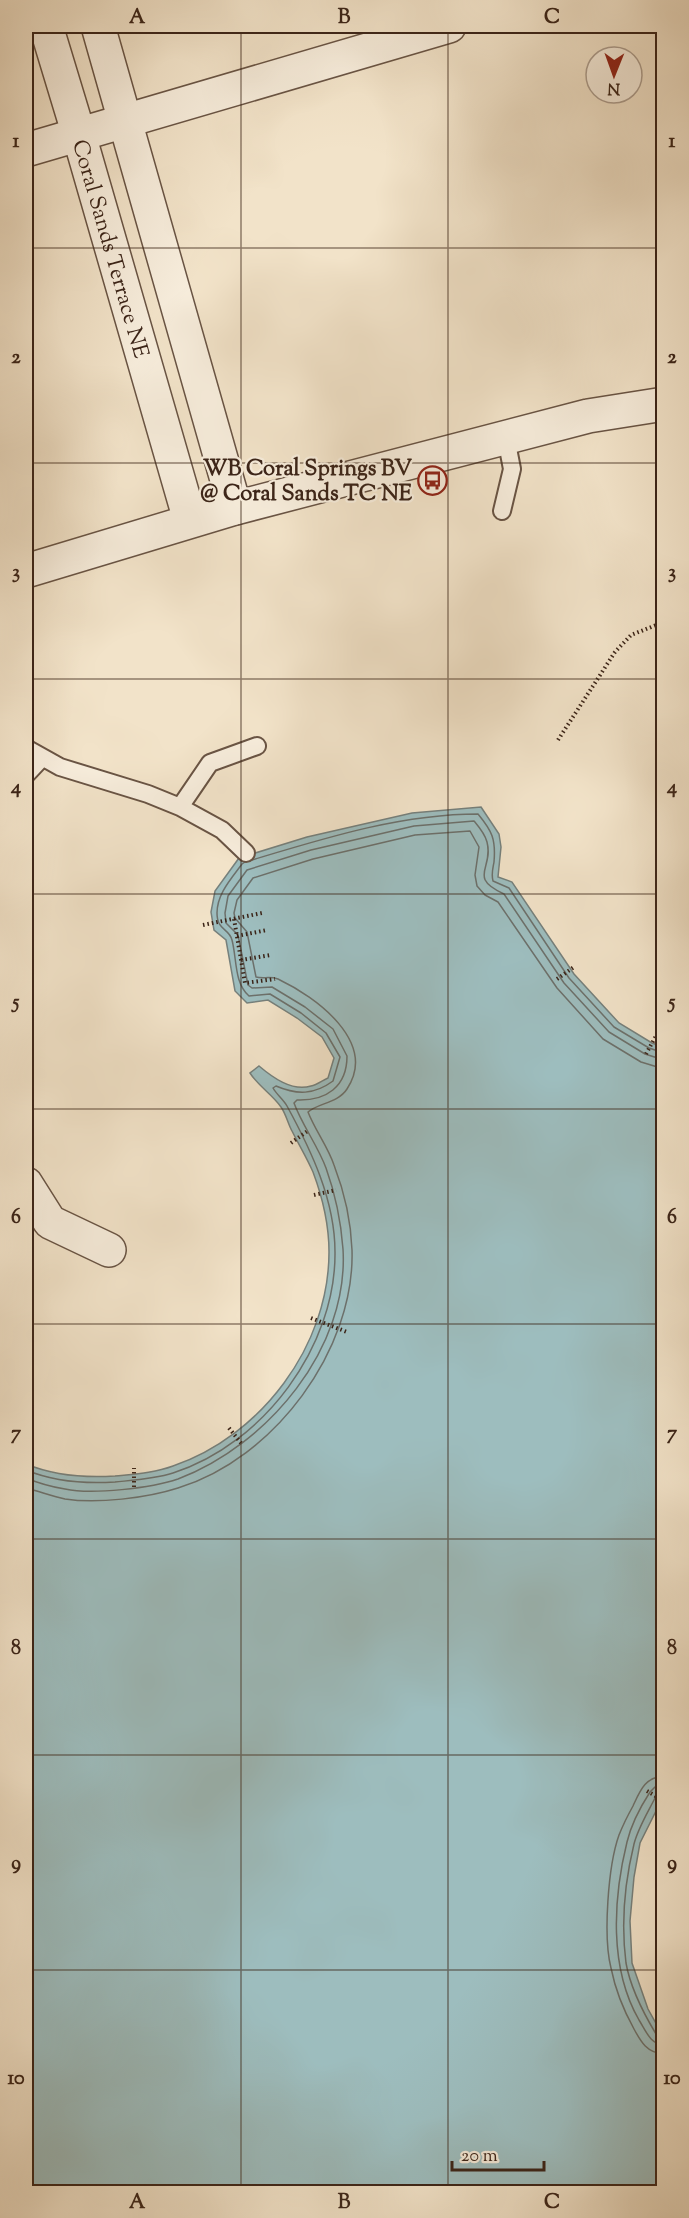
<svg xmlns="http://www.w3.org/2000/svg" width="689" height="2218" font-family="'Sorts Mill Goudy',serif">
<rect width="100%" height="100%" fill="#f2e3c9"/>
<filter id="stains"><feTurbulence type="fractalNoise" baseFrequency=".00333" numOctaves="4"/><feColorMatrix values="0 0 0 0 .2 0 0 0 0 .09 0 0 0 0 .02 0 0 0 .5 -.17"/></filter>
<radialGradient id="worn" r=".72"><stop offset=".6" stop-color="#630" stop-opacity="0"/><stop offset="1" stop-color="#630" stop-opacity=".3"/></radialGradient>
<path fill="#9dbdbe" stroke="#76807c" stroke-width="1.5" d="M481 807 499 834 501 847 498 877 512 882 574 974 619 1023 652 1043 663 1047 664 1795 640 1843 634 1877 630 1921 632 1963 648 2009 663 2036V2192H26V1464C55 1476 84 1478 115 1476 134 1474 154 1473 173 1466 261 1436 329 1346 329 1252 329 1226 322 1196 313 1172 307 1158 299 1145 292 1131 288 1124 286 1114 281 1107 272 1094 258 1086 250 1073L259 1066C272 1077 292 1092 311 1086 317 1085 323 1080 328 1078L334 1058 322 1037 297 1018 268 1000 247 1003 235 991 226 940 214 930 211 912 215 891 239 858 307 837 412 813Z"/>
<g fill="none" stroke-linecap="round" stroke-linejoin="round">
<path stroke="#6c706b" stroke-width="1.5" d="M252 860C325 838 401 814 478 814 492 831 496 839 494 862 493 868 491 874 493 881L509 888 569 978 614 1027 649 1048 664 1053
M26 1470C55 1482 84 1484 115 1482 135 1480 154 1479 173 1473 264 1444 336 1346 335 1252 335 1200 311 1150 287 1106 283 1099 277 1095 273 1088L276 1086C297 1095 314 1095 333 1081L340 1057 326 1033 301 1013 270 994 249 996C234 983 237 959 232 940 229 928 217 931 217 913 217 894 231 879 242 864L245 862
M26 1478C38 1483 52 1487 65 1489 92 1495 152 1488 178 1479 268 1445 349 1348 343 1249 341 1222 335 1193 326 1168 318 1146 302 1125 294 1103L297 1100C326 1101 347 1087 347 1056L333 1029 305 1007 272 987 252 988 248 985 238 935 226 923 225 913 228 896 247 870 311 850 414 826 474 821C479 827 485 834 487 842 494 869 467 877 504 894L564 983 609 1032 645 1054 664 1060
M26 1488C38 1491 52 1496 65 1499 97 1504 147 1498 178 1488 274 1459 355 1350 352 1250 351 1222 344 1191 334 1165 328 1147 315 1130 308 1112 318 1103 338 1103 347 1089 378 1042 316 997 278 979 270 976 263 979 256 977L247 932 235 918 234 913 237 900 253 878 313 859 415 835 470 831 479 847 475 875 477 886 485 895 498 902 557 988 603 1039 641 1062 664 1069
M664 1776C645 1777 640 1791 633 1806 628 1815 623 1825 619 1835 608 1866 603 1937 611 1968 615 1988 624 2011 634 2029 641 2042 647 2053 664 2054
M664 1785 655 1787 650 1792C641 1806 631 1825 627 1842 613 1899 609 1968 639 2020 646 2031 650 2044 664 2045
M664 1793H659L655 1798C648 1812 638 1828 634 1844 625 1881 621 1924 626 1963 630 1986 644 2014 656 2034L664 2037"/>
<defs>
<path id="service" d="M502 511 512 469 506 438
M26 748 60 767 148 794 180 807 222 830 246 853
M26 775 42 758
M180 807 210 763 257 746"/>
<g id="minor">
<path id="s1" d="M46 26 79 135 190 520"/>
<path d="M98 26 235 508"/>
<path d="M26 150 449 26"/>
<path d="M26 1184 50 1222 109 1250"/>
</g>
<path id="tertiary" d="M26 571 235 508 588 416 664 404"/>
</defs>
<use href="#service" stroke="#695444" stroke-width="20"/>
<use href="#minor" stroke="#695444" stroke-width="36"/>
<use href="#tertiary" stroke="#695444" stroke-width="36"/>
<path stroke="#3b2418" stroke-width="4" stroke-dasharray="1.5 3" stroke-linecap="butt" d="M558 740 615 652 631 635 664 622
M234 919 245 983 275 979
M203 925 262 913
M237 936 267 930
M241 960 271 955
M557 979 574 967
M646 1054 657 1034
M291 1143 309 1130
M314 1195 336 1190
M311 1318 347 1332
M229 1428 241 1443
M134 1487V1468
M647 1791 664 1801"/>
<use href="#service" stroke="#f7eddc" stroke-width="16"/>
<use href="#minor" stroke="#f7eddc" stroke-width="33"/>
<use href="#tertiary" stroke="#f7eddc" stroke-width="33"/>
</g>
<path fill="none" stroke="#3b2418" stroke-width="1.5" stroke-opacity="0.55" d="M241 26V2192M448 26V2192M26 248H664M26 463H664M26 679H664M26 894H664M26 1109H664M26 1324H664M26 1539H664M26 1755H664M26 1970H664"/>
<defs>
<symbol id="bus-ring" viewBox="-11 -11 22 22"><circle r="9.5" fill="#f7eddc" stroke="#8f2418" stroke-width="1.5"/><path d="M-5-6H5V4H4V6H2V4H-2V6H-4V4H-5ZM-3.5-4V0h7V-4ZM-3.5 1.2v1.5H-2V1.2ZM2 1.2v1.5H3.5V1.2Z" fill="#8f2418"/></symbol>
</defs>
<g fill-rule="evenodd">
<use href="#bus-ring" x="416" y="464" width="33" height="33"/>
</g>
<g text-anchor="middle" stroke-width="4.5" stroke-linejoin="round" paint-order="stroke">
<g font-size="22" fill="#3b2418" stroke="#f7eddc">
<text dy="8" stroke="none"><textPath href="#s1" startOffset="232">Coral Sands Terrace NE</textPath></text>
</g>
<g font-size="22" font-weight="bold" fill="#3b2418" stroke="#f7eddc" text-anchor="end">
<text x="412" y="475">WB Coral Springs BV<tspan x="412" dy="25">@ Coral Sands TC NE</tspan></text>
</g>
</g>
<rect width="689" height="2218" fill="none" stroke="#f2e3c9" stroke-width="66"/>
<g transform="translate(614 75) rotate(181)"><circle r="28" fill="#f7eddc" stroke="#ac9d8e" stroke-width="1.5"/>
<path d="M0-4.5L10 22L0 15L-10 22Z" fill="#8f2418"/>
<text y="-9" font-size="16" font-weight="bold" text-anchor="middle" fill="#3b2418">N</text>
</g>
<path d="M452 2161v9h92v-9" fill="none" stroke="#3b2418" stroke-width="3"/>
<text x="461" y="2161" font-size="18" fill="#3b2418" stroke="#f7eddc" stroke-width="4.5" paint-order="stroke">20 m</text>
<rect x="33" y="33" width="623" height="2152" fill="none" stroke="#3b2418" stroke-width="2"/>
<g font-size="20" text-anchor="middle" font-weight="bold" fill="#3b2418">
<text x="137" y="23">A</text>
<text x="344" y="23">B</text>
<text x="552" y="23">C</text>
<text x="16" y="147">1</text>
<text x="672" y="147">1</text>
<text x="16" y="363">2</text>
<text x="672" y="363">2</text>
<text x="16" y="578">3</text>
<text x="672" y="578">3</text>
<text x="16" y="793">4</text>
<text x="672" y="793">4</text>
<text x="16" y="1008">5</text>
<text x="672" y="1008">5</text>
<text x="16" y="1223">6</text>
<text x="672" y="1223">6</text>
<text x="16" y="1439">7</text>
<text x="672" y="1439">7</text>
<text x="16" y="1654">8</text>
<text x="672" y="1654">8</text>
<text x="16" y="1869">9</text>
<text x="672" y="1869">9</text>
<text x="16" y="2084">10</text>
<text x="672" y="2084">10</text>
<text x="137" y="2208">A</text>
<text x="344" y="2208">B</text>
<text x="552" y="2208">C</text>
</g>
<rect width="100%" height="100%" filter="url(#stains)"/>
<rect width="100%" height="100%" fill="url(#worn)"/>
</svg>
